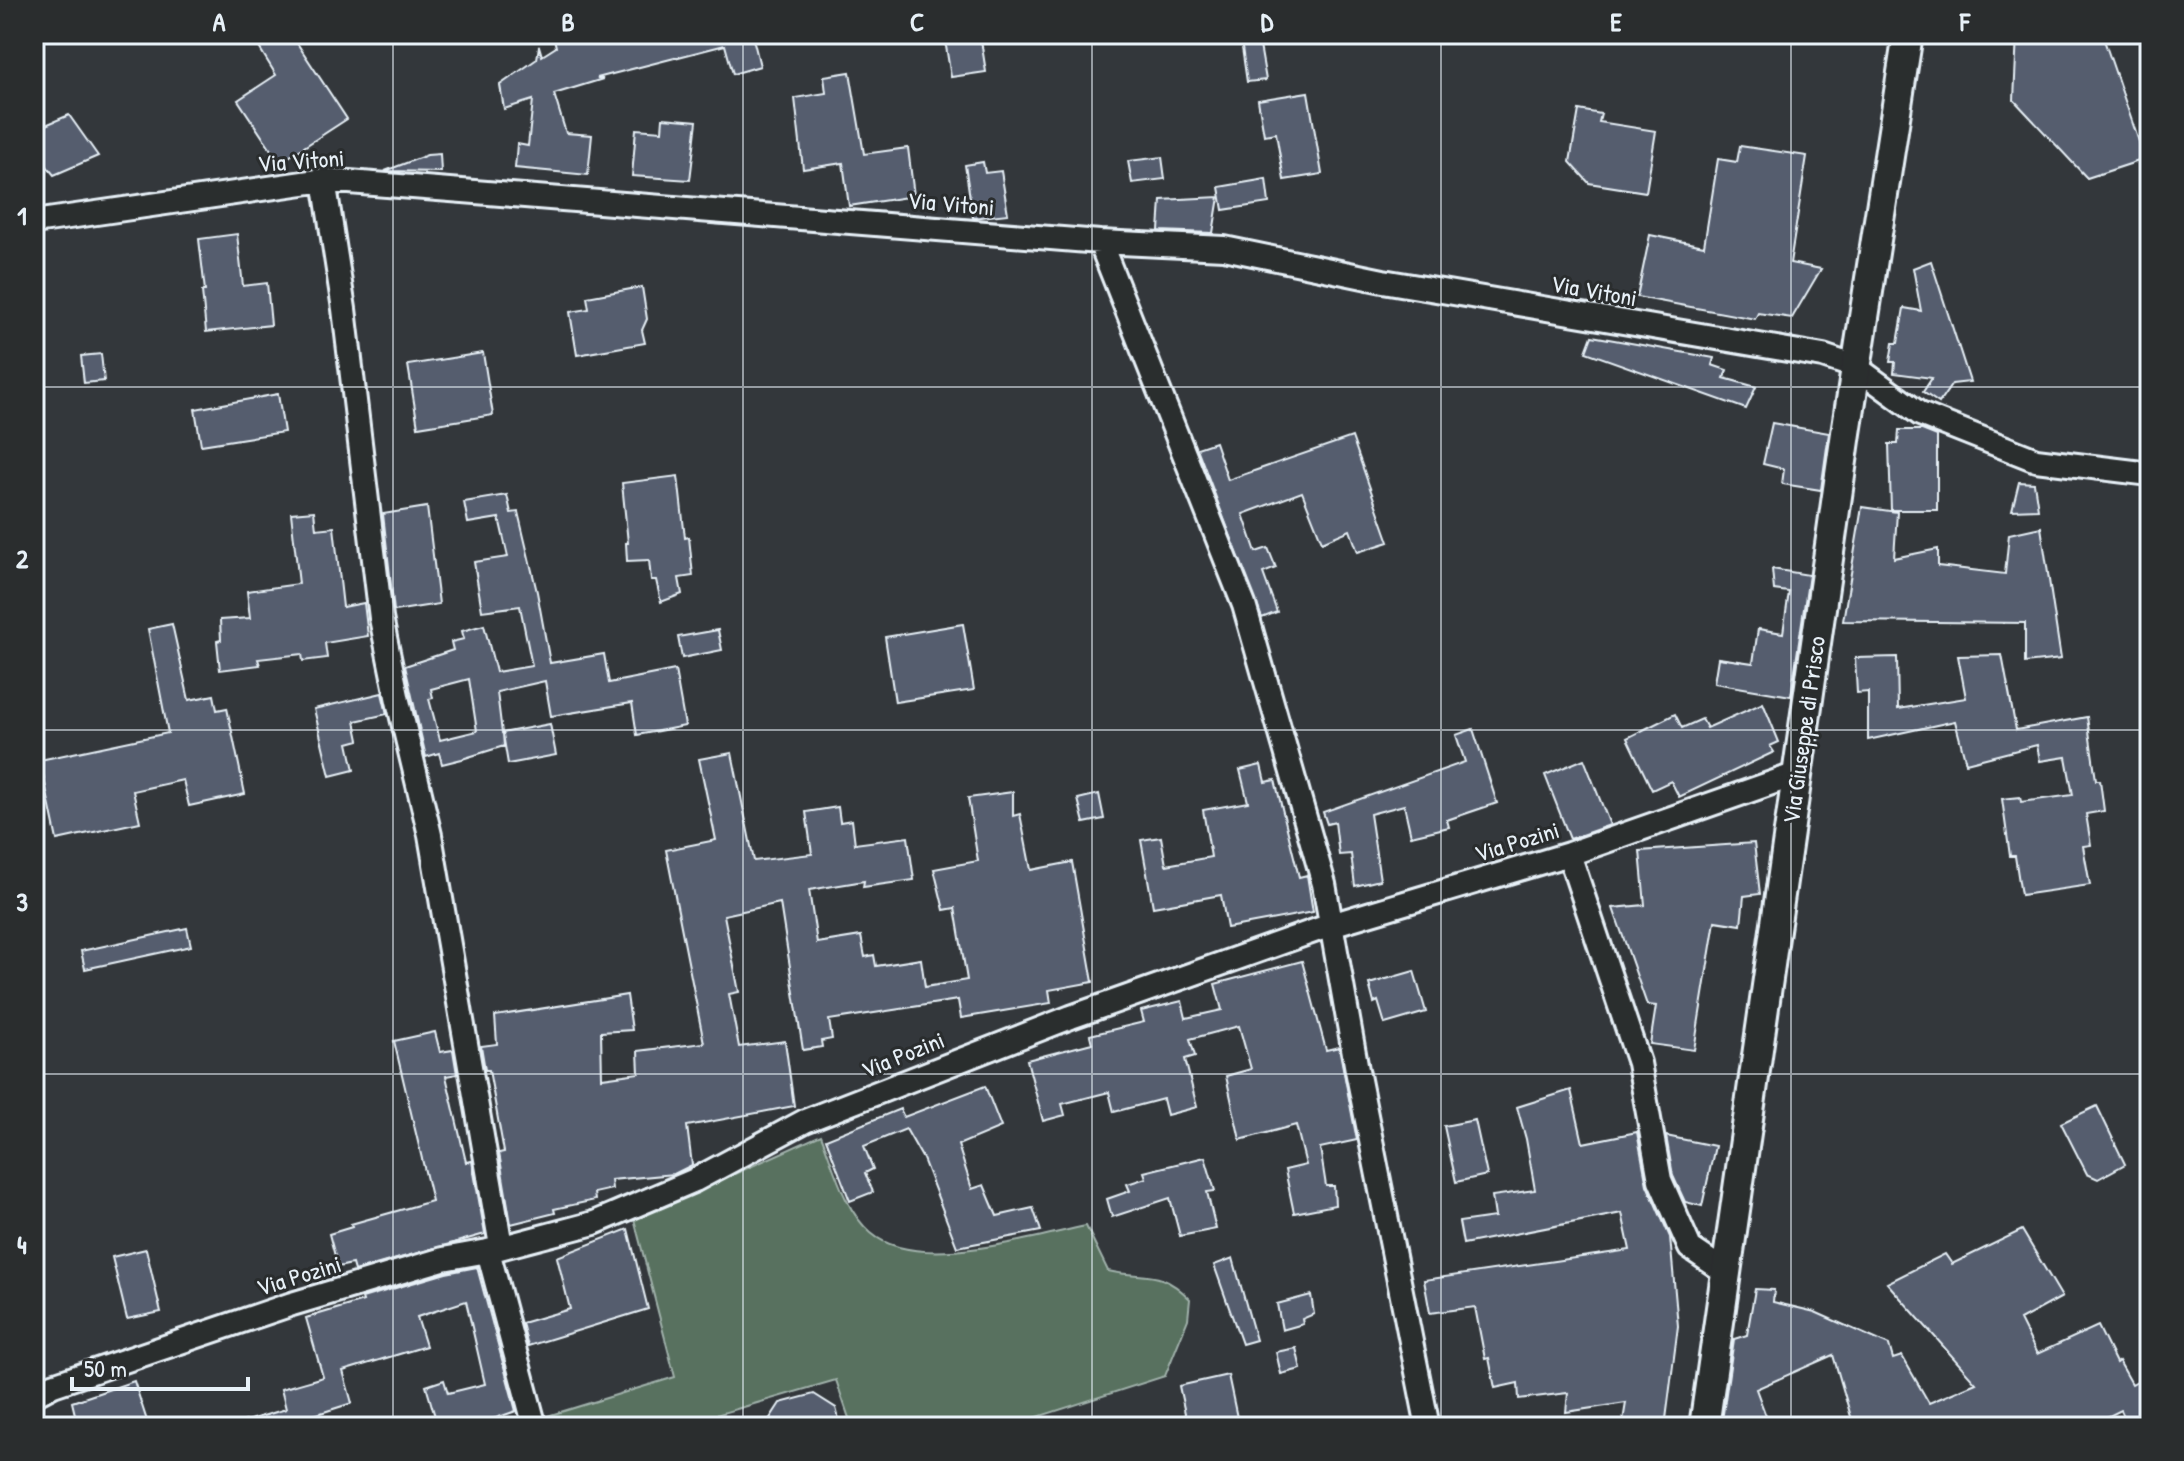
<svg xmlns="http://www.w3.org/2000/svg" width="2184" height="1461" font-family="'Patrick Hand',sans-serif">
<rect width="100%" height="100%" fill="#33373b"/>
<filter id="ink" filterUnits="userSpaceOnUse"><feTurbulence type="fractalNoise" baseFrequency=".0125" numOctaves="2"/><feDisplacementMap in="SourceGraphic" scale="16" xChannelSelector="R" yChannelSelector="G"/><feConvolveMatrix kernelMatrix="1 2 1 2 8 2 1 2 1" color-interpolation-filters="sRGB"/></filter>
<g filter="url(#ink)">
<path fill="#58715e" stroke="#a0b1ab" stroke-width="2" d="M821 1135C834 1167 844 1210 871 1233 917 1273 1031 1237 1086 1226L1108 1271C1146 1280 1158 1267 1190 1299L1188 1319 1165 1376 1006 1427H852L836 1380 675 1427H544L541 1418 675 1377 634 1219Z"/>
<path fill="#555d6e" stroke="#e8f1f8" stroke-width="2" fill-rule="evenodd" d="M273 34H291L347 119 287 158 277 159 238 100 276 75 257 44Z
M553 34H752L760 66 733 74 725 45 597 78 603 79 554 94 566 133 592 135 588 175 515 168 517 144 528 146 533 100 504 109 500 85 537 59 539 46 542 56 556 47Z
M944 34H980L986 72 951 77Z
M1240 34H1258L1266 80 1247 82Z
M2017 34H2102L2145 159 2087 178 2014 100Z
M850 72 864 154 908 148 914 196 849 206 843 163 803 169 795 98 826 93 824 76Z
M1308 92 1322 174 1284 180 1276 133 1264 135 1258 100Z
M1579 110 1601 114 1599 122 1656 131 1646 192 1589 183 1570 162Z
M69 115 98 156 54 175 45 164 34 169V130Z
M663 118 697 121 690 180 632 176 636 129 662 131Z
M1740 146 1807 156 1790 263 1821 269 1792 318 1758 313 1755 319 1637 297 1650 235 1704 246 1718 159 1737 162Z
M440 154 441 172 385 171 427 155Z
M1162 157 1165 179 1132 183 1128 161Z
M983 162 985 173 1001 171 1008 214 973 218 965 165Z
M1266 179 1269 203 1223 210 1219 187Z
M1219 197 1213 233 1159 231 1161 200Z
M237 234 243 286 267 283 271 325 206 332 202 291H205L199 239Z
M1931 261 1970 382 1952 384 1939 403 1923 392 1932 378 1894 373 1895 362H1890L1893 343H1898L1904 308 1921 311 1913 268Z
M642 287 647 319 642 330 645 343 577 355 570 312 589 309 587 297Z
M1592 336 1714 358 1712 365 1727 370 1724 378 1756 387 1746 409 1586 352Z
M483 353 493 415 418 427 408 365Z
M101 354 104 381 84 383 81 356Z
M278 394 284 432 201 445 195 409Z
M1772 423 1829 433 1821 490 1782 484 1784 469 1763 464Z
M1899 430H1922L1937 436V510H1891L1889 444H1898Z
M1352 437 1389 542 1358 552 1350 530 1322 542 1302 492 1243 514 1256 552 1268 548 1276 568 1263 573 1277 612 1262 618 1197 448 1215 442 1228 480Z
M678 476 685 538 689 537 693 576 679 578 682 594 661 602 656 580H651L649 560 627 561 626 543H628L622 483Z
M2019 482 2034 483 2038 509 2012 510Z
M507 495 511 513 518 512 537 592 550 663 604 654 609 683 675 670 685 726 637 735 632 703 551 716 545 681 497 692 502 733 550 724 556 755 508 764 503 734 504 746 462 759 442 764 439 753 426 757 405 666 453 650 451 642 464 639 462 631 484 625 496 672 532 666 520 606 482 611 474 562 508 557 499 518 468 523 464 502ZM469 679 477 731 440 740 429 699 433 698 431 689Z
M427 507 439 604 394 611 383 514Z
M1862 507 1897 512 1894 558 1938 549V566L2005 574 2009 534 2041 527 2061 659 2025 663V623L1843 621Z
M314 511 316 529 334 527 343 607 364 603 368 636 325 643 327 658 303 661 302 654 258 659 260 665 220 670 217 641 221 640 220 620 250 618 247 591 299 584 291 513Z
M1772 569 1809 575 1791 696 1714 683 1718 658 1753 663 1758 629 1783 633 1789 592 1774 590Z
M172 624 189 700 214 695 217 710 227 708 245 794 189 806 183 780 133 791 140 822 57 840 40 760 168 733 148 629Z
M963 624 974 690 895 702 885 637Z
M718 630 722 650 682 658 678 637Z
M2002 655 2016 730 2087 717 2096 780H2100L2104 811 2086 814 2091 845 2083 846 2090 885 2021 895 2015 856H2010L2002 799 2020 797 2021 802 2073 795 2066 757 2040 761 2037 745 1966 763 1955 721 1868 740V692L1857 693 1855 658 1897 657 1898 709 1966 698 1958 656Z
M382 693 387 714 355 721 359 740 348 743 354 770 330 776 314 709Z
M1763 703 1779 742 1770 746 1774 752 1679 797 1671 781 1652 790 1627 738 1675 714 1682 728 1702 719 1707 728Z
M1473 729 1497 803 1447 820 1449 827 1411 836 1404 805 1370 814 1380 880 1355 886 1351 854 1339 855 1335 822 1327 824 1323 812 1465 762 1456 735Z
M732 753 754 861 812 854 806 812 838 807 840 822 852 820 855 844 908 837 914 880 863 887 864 881 809 890 817 943 861 936 865 957 874 955 876 966 921 959 925 987 967 980 955 908 944 910 934 869 978 861 968 798 1013 792V816L1020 814 1031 870 1072 862 1093 982 1049 990 1051 1003 961 1018 958 1000 829 1020 832 1039 821 1041 822 1047 803 1050 780 903 724 915 739 992 729 994 739 1047 785 1041 794 1106 687 1126 692 1165 674 1174 611 1180 612 1189 594 1193 595 1200 554 1209 555 1213 511 1224 499 1153 504 1152 489 1070H485L481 1046 497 1044 495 1016 627 995 632 1030 601 1032 602 1078 639 1073 638 1051 704 1043 666 850 716 840 699 759Z
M1584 759 1610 825 1570 839 1545 775Z
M1261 765 1265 782 1275 780 1299 877 1307 875 1313 912 1227 928 1221 895 1153 907 1141 840 1161 837 1166 865 1211 857 1203 810 1248 802 1240 770Z
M1099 794 1104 819 1084 823 1078 799Z
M1754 843 1760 894 1744 896 1741 925 1715 921 1694 1050 1650 1044 1656 1006 1647 1005 1613 908 1645 905 1640 851Z
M187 928 191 946 85 969 81 951Z
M1302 961 1326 1050 1339 1047 1357 1140 1320 1148 1326 1186H1334L1335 1205 1294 1213 1285 1170 1306 1165 1296 1125 1240 1140 1226 1076 1251 1069 1239 1026 1190 1039 1195 1056 1185 1059 1197 1107 1167 1115 1163 1099 1114 1112 1109 1092 1062 1104 1065 1115 1043 1121 1027 1060 1092 1043 1090 1035 1144 1022 1141 1011 1182 1001 1186 1018 1222 1010 1215 984Z
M1414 971 1426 1012 1385 1024 1378 1001 1374 1003 1369 984Z
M435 1032 440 1052 453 1050 457 1074 446 1076 466 1162 472 1161 485 1234 354 1271 352 1264 338 1267 329 1234 352 1227 351 1224 432 1201 394 1041Z
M985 1086 1001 1127 958 1145 972 1189 984 1185 997 1216 1033 1208 1041 1231 957 1247 923 1159 906 1129 864 1146 873 1169 865 1173 873 1192 850 1201 826 1139 900 1109 904 1117Z
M1571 1090 1583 1143 1637 1132 1647 1185 1670 1237 1678 1326 1665 1427H1622L1626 1403 1566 1412 1568 1393 1519 1399 1518 1383 1495 1388 1489 1358 1485 1359 1475 1307 1430 1313 1424 1280 1630 1250 1622 1213 1463 1244 1459 1222 1495 1217 1492 1196 1535 1190 1526 1139 1517 1107Z
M2097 1106 2125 1164 2098 1179 2087 1174 2061 1123Z
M1475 1120 1487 1175 1456 1182 1444 1126Z
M1666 1136 1715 1146 1702 1206 1685 1202 1673 1176Z
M1205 1157 1215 1191 1207 1192 1216 1229 1180 1236 1170 1198 1112 1217 1107 1199 1130 1191 1127 1184 1146 1178 1144 1172Z
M628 1229 648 1309 528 1346 522 1323 570 1309 557 1257Z
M2022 1230 2062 1297 2020 1320 2037 1354 2098 1326 2116 1363 2119 1361 2132 1384 2150 1374V1427H2139L2134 1419 2126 1421 2121 1410 2087 1427H1854L1833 1355 1756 1389 1770 1427H1721L1734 1339 1747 1335 1755 1289 1774 1290 1773 1302 1815 1312 1889 1345 1893 1359 1902 1356 1929 1403 1976 1383 1887 1283 1945 1254 1952 1264Z
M146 1249 161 1312 127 1319 112 1257Z
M1233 1258 1256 1340 1242 1344 1214 1265Z
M477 1267 516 1411 487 1421 489 1427H438L426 1386 444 1380 448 1393 485 1384 466 1301 417 1317 426 1346 343 1371 352 1403 308 1417 309 1424 298 1427H243V1422L286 1409 281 1389 323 1377 306 1318 363 1301 362 1298 446 1273Z
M1311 1295 1314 1314 1302 1319 1303 1324 1282 1330 1277 1304Z
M1296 1348 1301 1369 1281 1374 1276 1352Z
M1228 1375 1239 1427H1188L1179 1386Z
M134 1381 149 1427H78L72 1402Z
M814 1394 836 1408 841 1427H781L769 1420 780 1403Z"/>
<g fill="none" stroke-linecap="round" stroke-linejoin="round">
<defs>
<path id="minor" d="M324 180 344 309 381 618 398 701 430 835 501 1246
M34 222 324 180 1100 242 1224 248 1383 281 1823 356 1856 367 1920 414 2036 460 2150 474
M1100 242 1244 605 1324 884 1357 1070 1428 1427
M1569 854 1639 1063 1660 1180 1690 1248 1727 1273
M488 1251 535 1427
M34 1395 53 1385 292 1304 443 1259 488 1251 594 1223 695 1180 805 1121 1071 1017 1331 925 1569 854 1797 774"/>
<path id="major" d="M1704 1427 1846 433 1908 34"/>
</defs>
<use href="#minor" stroke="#e8f1f8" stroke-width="28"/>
<use href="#major" stroke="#e8f1f8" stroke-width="34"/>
<use href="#minor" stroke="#2a2d2e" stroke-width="22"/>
<use href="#major" stroke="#2a2d2e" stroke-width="28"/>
</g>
</g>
<path fill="none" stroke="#e8f1f8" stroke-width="2" stroke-opacity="0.55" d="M393 34V1427M743 34V1427M1092 34V1427M1441 34V1427M1791 34V1427M34 387H2150M34 730H2150M34 1074H2150"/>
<g text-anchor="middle" stroke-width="6" stroke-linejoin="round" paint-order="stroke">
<g font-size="24" fill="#e8f1f8" stroke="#2a2d2e">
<text transform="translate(301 161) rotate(-4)" y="8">Via Vitoni</text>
<text transform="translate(951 204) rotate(5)" y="8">Via Vitoni</text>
<text transform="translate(1594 291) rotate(10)" y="8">Via Vitoni</text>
<text transform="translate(1804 730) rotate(-82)" y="8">Via Giuseppe di Prisco</text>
<text transform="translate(1517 842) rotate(-17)" y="8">Via Pozini</text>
<text transform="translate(903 1055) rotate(-22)" y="8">Via Pozini</text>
<text transform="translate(299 1276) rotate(-17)" y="8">Via Pozini</text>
</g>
</g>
<rect width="2184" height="1461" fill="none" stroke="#2a2d2e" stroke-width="88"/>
<path d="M72 1377v12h176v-12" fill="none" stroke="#e8f1f8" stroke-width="4"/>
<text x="84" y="1377" font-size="24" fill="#e8f1f8" stroke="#2a2d2e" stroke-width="6" paint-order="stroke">50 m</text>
<rect x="44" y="44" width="2096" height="1373" fill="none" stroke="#e8f1f8" stroke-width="3"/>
<g font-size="26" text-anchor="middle" font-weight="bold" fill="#e8f1f8">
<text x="219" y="31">A</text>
<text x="568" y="31">B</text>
<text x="917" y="31">C</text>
<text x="1267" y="31">D</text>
<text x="1616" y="31">E</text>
<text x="1965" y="31">F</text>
<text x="22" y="225">1</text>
<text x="22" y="568">2</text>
<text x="22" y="911">3</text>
<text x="22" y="1254">4</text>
</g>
</svg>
